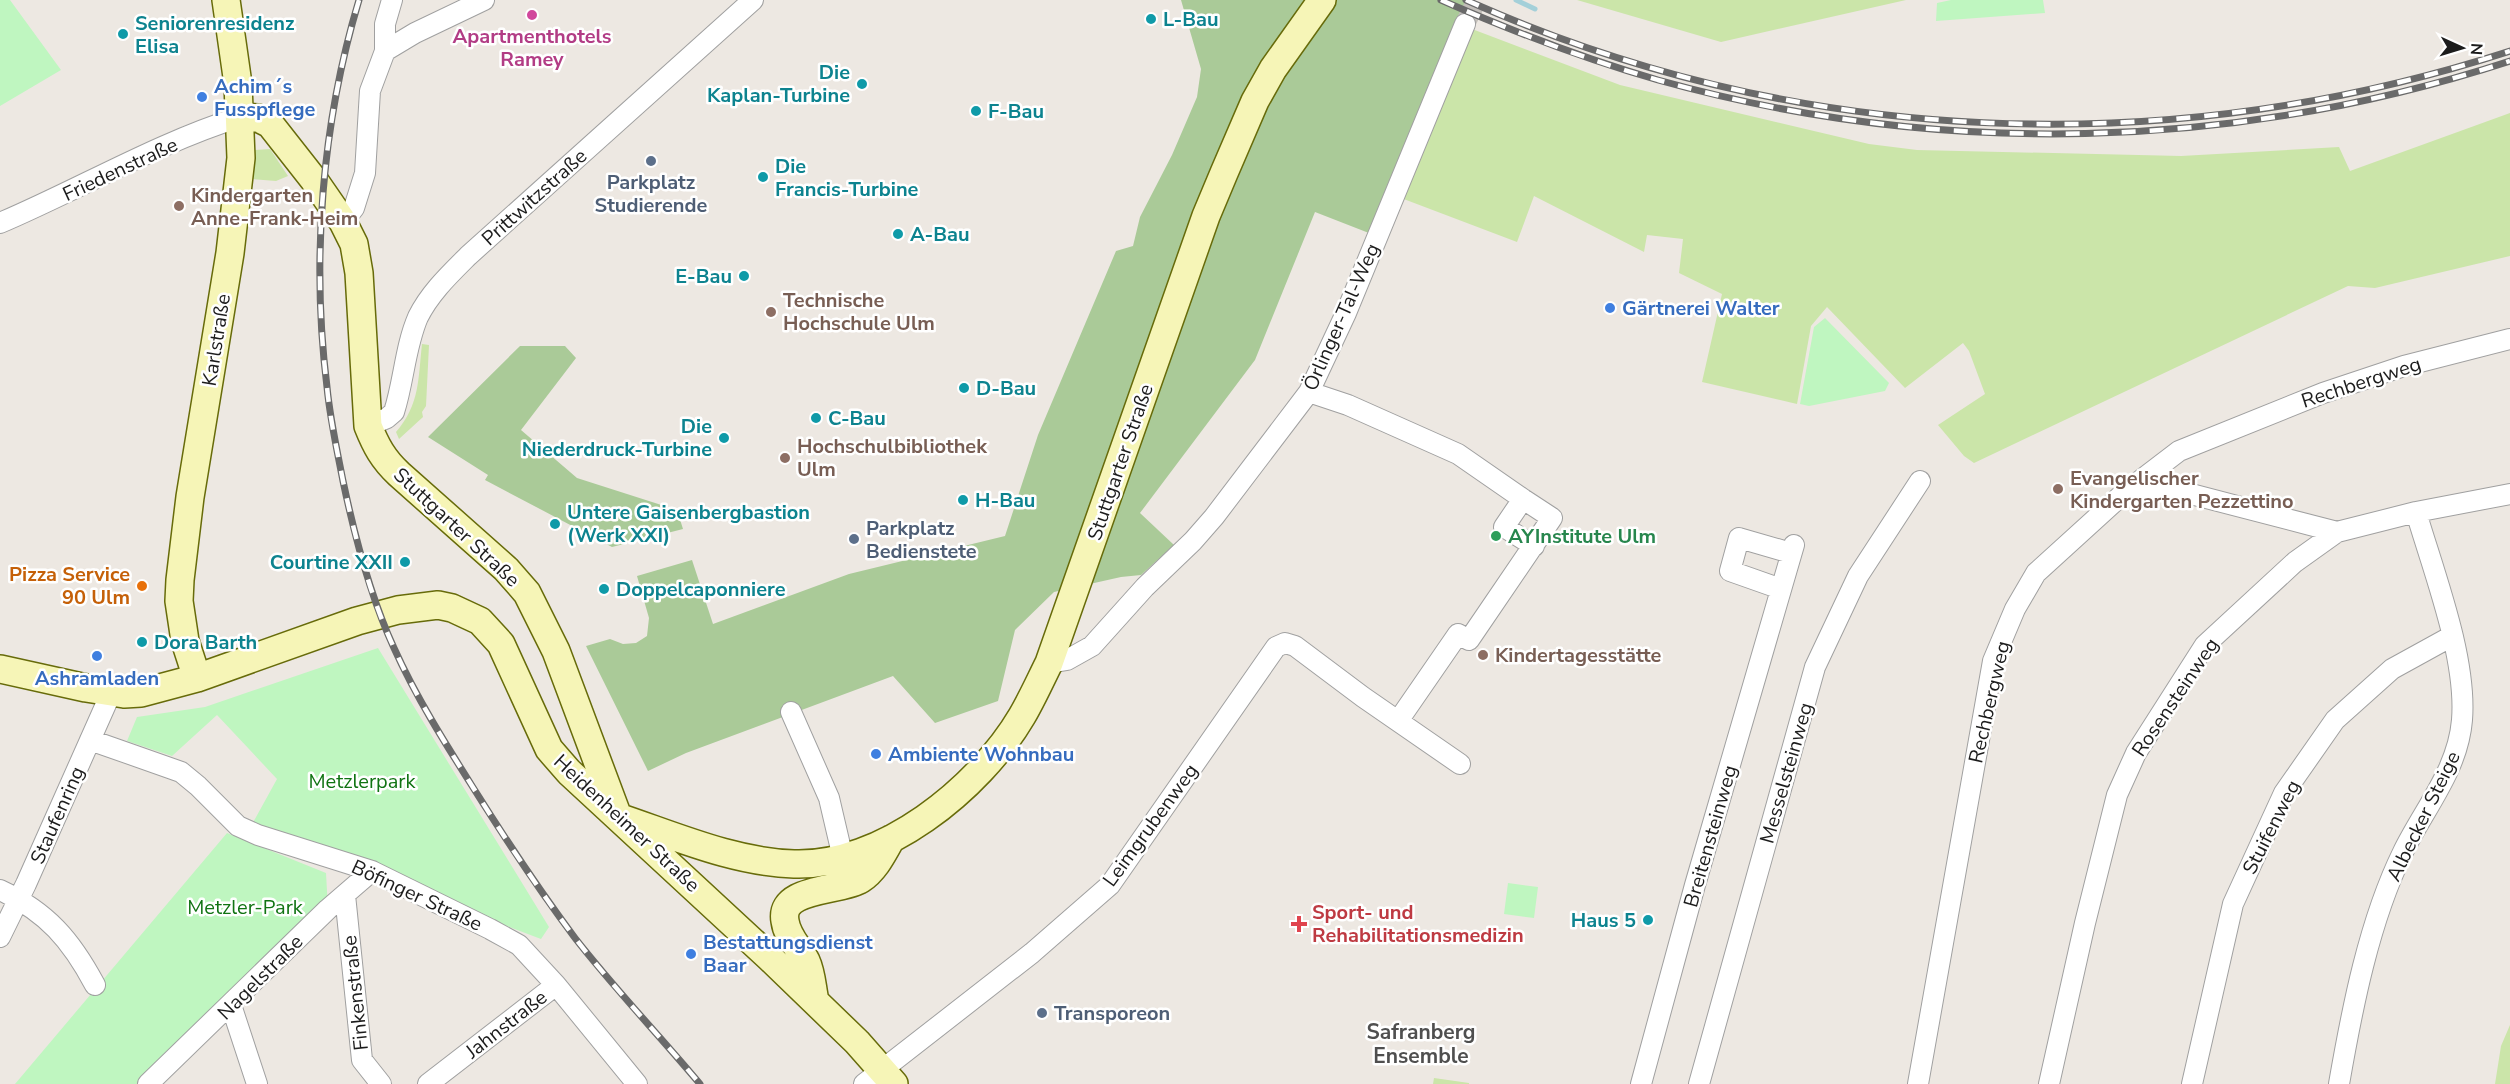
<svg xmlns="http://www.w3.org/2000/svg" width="2510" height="1084" font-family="'Nunito Sans',sans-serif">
<rect width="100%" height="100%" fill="#ede8e2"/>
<path fill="#cbe5a9" d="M1577 0H1906L1721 42Z
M1472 29 1620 85 1869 144 1917 150 2181 156 2339 147 2350 171 2510 113V256L2375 288 2348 286 1974 463 1964 456 1938 425 1985 394 1969 351 1963 343 1905 388 1827 307 1811 326 1797 404 1702 382 1722 294 1679 273 1683 239 1647 235 1644 252 1534 196 1517 242 1401 198Z
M270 149 288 176 276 181 252 179 255 150Z
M422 344 429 345 426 406 422 412 423 417 399 439 396 432C420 404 418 379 422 344Z
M2510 1025V1084H2495L2501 1046Z
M1434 1078 1469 1083V1084H1433Z"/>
<path fill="#aaca98" d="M1181 0H1472L1443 63 1374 235 1315 212 1255 360 1140 513 1174 545 1141 575 1121 577 1054 592 1015 630 998 701 935 723 893 676 686 753 648 771 586 646 610 639 623 644 636 643 647 636 649 618 637 576 692 560 713 624 849 574 1005 536 1038 435 1116 251 1133 246 1140 217 1172 155 1197 97 1201 69Z
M520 346H565L576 358 521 430 577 478 677 510 683 529 612 547 485 480 488 475 428 437Z"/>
<path fill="#bff6c0" d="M0 0H10L61 70 0 106Z
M1951 0H2043L2045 13 1936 21 1937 3Z
M1825 318 1889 383 1885 391 1809 406 1800 404 1814 327Z
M378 648 549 927 541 939 250 828 277 779 217 715 172 756 127 741 137 717 205 707Z
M227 833 326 873 328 909 148 1084H15Z
M1508 883 1538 887 1534 918 1504 914Z"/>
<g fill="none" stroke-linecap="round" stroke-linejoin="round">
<path stroke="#a4d0d9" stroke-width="5" d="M1516 0 1535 9"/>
<path stroke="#c3bfba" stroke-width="20" stroke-dasharray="20 10" stroke-linecap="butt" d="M1465 24 1477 0"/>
<defs>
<path id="minor" d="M385 51 415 33 484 0
M343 222 354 208 365 173 370 91 385 51V24L392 0
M0 223C80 189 157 143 240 117
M1309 392 1348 405 1458 454 1523 499
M368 426 387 418 394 412C404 381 405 347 418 317 430 293 449 275 468 256L753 0
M2134 487H2164L2337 532
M1781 589 1730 571 1739 538 1791 553
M1049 663 1067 660 1092 646 1145 587 1193 541 1214 517 1309 392 1346 313 1465 24
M791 712 829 798 843 858
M1398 721 1458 634 1469 640 1552 518 1523 499 1504 527 1534 546
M90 740 181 772 198 786 238 826 258 835 372 871 490 929 519 945 556 985 637 1084
M0 890C47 912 71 940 95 985
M345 895 362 1060 381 1084
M0 937 26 884 111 693
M231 1005 257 1084
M148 1084 328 909 372 871
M428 1084 556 985
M864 1084 1032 953 1110 885 1276 647 1285 643 1295 646 1363 697 1460 764
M1641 1084 1695 885 1794 545
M1699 1084 1815 667 1858 576 1920 481
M1918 1084 1993 661 2015 609 2036 573 2124 493 2179 451 2323 393 2404 366 2510 339
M2049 1084 2085 923 2117 795 2136 753 2205 645 2295 562 2337 532 2416 512 2510 494
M2192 1084 2233 904 2284 793 2335 720 2392 669 2452 636
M2339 1084C2352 1009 2369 921 2403 852 2424 809 2458 770 2462 720 2467 658 2434 573 2416 512"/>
<path id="secondary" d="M240 117 258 118 270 124 314 180 343 222 354 244 359 273 368 426C376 446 383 459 399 474L506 569 527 593 556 651 617 814
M0 669 86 688 124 694 141 693 197 678 357 621 398 610 438 605 452 608 480 621 501 644 549 749 569 772 769 957 857 1042 894 1084
M197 678 185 641 179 601 180 580 190 497 230 253 241 158 238 84 226 0
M618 817C675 836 733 862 794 864 882 867 979 789 1022 716 1032 699 1040 681 1049 663L1206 216 1224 173 1255 101 1273 69 1322 0
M815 1001C812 988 812 974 806 961 799 947 787 937 785 921 779 887 840 892 861 879 875 870 883 853 891 839"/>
</defs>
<use href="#minor" stroke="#a0a0a0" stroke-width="22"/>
<use href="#secondary" stroke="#676b0a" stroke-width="30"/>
<use href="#minor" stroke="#fff" stroke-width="20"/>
<use href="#secondary" stroke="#f6f5b7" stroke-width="27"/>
<defs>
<path id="rail" d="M359 0C322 123 311 259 327 387 330 419 337 450 343 481 355 538 370 596 394 648 416 697 445 743 474 789 506 840 539 890 575 938 614 988 659 1035 700 1084
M1441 0C1512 31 1584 59 1658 80 1938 158 2234 151 2510 61
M1466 0C1797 148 2167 162 2510 51"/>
</defs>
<use href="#rail" stroke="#6a6a6a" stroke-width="7"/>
<use href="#rail" stroke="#fff" stroke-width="4.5" stroke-dasharray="14" stroke-linecap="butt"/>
</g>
<circle fill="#d1479c" stroke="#fff" stroke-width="2" cx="532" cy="15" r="6"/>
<g fill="#0f9aa8" stroke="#fff" stroke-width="2">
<circle cx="1151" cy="19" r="6"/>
<circle cx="123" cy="34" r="6"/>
<circle cx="862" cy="84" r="6"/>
<circle cx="976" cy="111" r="6"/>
<circle cx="763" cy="177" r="6"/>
<circle cx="898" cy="234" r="6"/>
<circle cx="744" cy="276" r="6"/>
<circle cx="964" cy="388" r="6"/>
<circle cx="816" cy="418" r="6"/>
<circle cx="724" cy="438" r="6"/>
<circle cx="963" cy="500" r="6"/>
<circle cx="555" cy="524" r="6"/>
<circle cx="405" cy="562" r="6"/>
<circle cx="604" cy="589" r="6"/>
<circle cx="142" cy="642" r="6"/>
<circle cx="1648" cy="920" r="6"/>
</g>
<g fill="#3f7fe0" stroke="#fff" stroke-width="2">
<circle cx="202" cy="97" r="6"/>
<circle cx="1610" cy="308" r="6"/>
<circle cx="97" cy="656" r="6"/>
<circle cx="876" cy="754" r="6"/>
<circle cx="691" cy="954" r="6"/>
</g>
<g fill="#5c6f8a" stroke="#fff" stroke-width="2">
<circle cx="651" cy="161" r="6"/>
<circle cx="854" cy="539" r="6"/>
<circle cx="1042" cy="1013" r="6"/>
</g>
<g fill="#8d6e63" stroke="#fff" stroke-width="2">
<circle cx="179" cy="206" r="6"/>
<circle cx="771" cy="312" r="6"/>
<circle cx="785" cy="458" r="6"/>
<circle cx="2058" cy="489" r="6"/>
<circle cx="1483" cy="655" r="6"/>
</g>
<circle fill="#2e9e5b" stroke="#fff" stroke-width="2" cx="1496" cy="536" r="6"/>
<circle fill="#e8710a" stroke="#fff" stroke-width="2" cx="142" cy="586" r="6"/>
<path fill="#e0444e" stroke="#fff" stroke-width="2" d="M1296 915h6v6h6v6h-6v6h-6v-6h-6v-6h6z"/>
<g text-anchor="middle" stroke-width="5" stroke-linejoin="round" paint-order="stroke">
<g font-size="20" font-weight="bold" fill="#0d838f" stroke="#fff" text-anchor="start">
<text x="1163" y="26">L-Bau</text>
<text x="135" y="30">Seniorenresidenz<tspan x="135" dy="23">Elisa</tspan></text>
<text x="850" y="79" text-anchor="end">Die<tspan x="850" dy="23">Kaplan-Turbine</tspan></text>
<text x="988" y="118">F-Bau</text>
<text x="775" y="173">Die<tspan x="775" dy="23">Francis-Turbine</tspan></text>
<text x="910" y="241">A-Bau</text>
<text x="732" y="283" text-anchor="end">E-Bau</text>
<text x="976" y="395">D-Bau</text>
<text x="828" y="425">C-Bau</text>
<text x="712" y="433" text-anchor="end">Die<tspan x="712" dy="23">Niederdruck-Turbine</tspan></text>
<text x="975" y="507">H-Bau</text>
<text x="567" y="519">Untere Gaisenbergbastion<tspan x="567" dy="23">(Werk XXI)</tspan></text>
<text x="393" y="569" text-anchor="end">Courtine XXII</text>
<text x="616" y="596">Doppelcaponniere</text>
<text x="154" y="649">Dora Barth</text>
<text x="1636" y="927" text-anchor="end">Haus 5</text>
</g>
<g font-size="20" font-weight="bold" fill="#b23c85" stroke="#fff">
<text x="532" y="43">Apartmenthotels<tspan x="532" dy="23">Ramey</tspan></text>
</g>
<g font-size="20" font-weight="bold" fill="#366cbe" stroke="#fff" text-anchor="start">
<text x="214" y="93">Achim´s<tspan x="214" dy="23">Fusspflege</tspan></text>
<text x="1622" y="315">Gärtnerei Walter</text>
<text x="97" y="685" text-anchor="middle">Ashramladen</text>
<text x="888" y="761">Ambiente Wohnbau</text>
<text x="703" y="949">Bestattungsdienst<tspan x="703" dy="23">Baar</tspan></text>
</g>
<g font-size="20" fill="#1c1c1c" stroke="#fff">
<text transform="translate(120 169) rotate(-25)" y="7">Friedenstraße</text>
<text transform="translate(534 197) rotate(-42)" y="7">Prittwitzstraße</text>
<text transform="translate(1341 317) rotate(-66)" y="7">Örlinger-Tal-Weg</text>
<text transform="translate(216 340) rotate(-81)" y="7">Karlstraße</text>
<text transform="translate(2361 382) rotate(-18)" y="7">Rechbergweg</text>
<text transform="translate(1120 462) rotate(-71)" y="7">Stuttgarter Straße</text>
<text transform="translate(457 527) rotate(43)" y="7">Stuttgarter Straße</text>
<text transform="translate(2175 697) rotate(-56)" y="7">Rosensteinweg</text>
<text transform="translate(1989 702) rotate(-77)" y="7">Rechbergweg</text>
<text transform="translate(1786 773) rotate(-74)" y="7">Messelsteinweg</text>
<text transform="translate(57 815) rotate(-66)" y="7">Staufenring</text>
<text transform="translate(2423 816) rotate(-64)" y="7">Albecker Steige</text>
<text transform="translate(627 823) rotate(43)" y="7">Heidenheimer Straße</text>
<text transform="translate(1150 825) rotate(-54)" y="7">Leimgrubenweg</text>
<text transform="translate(2271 827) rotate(-63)" y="7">Stuifenweg</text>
<text transform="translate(1710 836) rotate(-74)" y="7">Breitensteinweg</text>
<text transform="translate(417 895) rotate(25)" y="7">Böfinger Straße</text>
<text transform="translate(260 977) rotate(-45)" y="7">Nagelstraße</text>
<text transform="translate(355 993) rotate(-96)" y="7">Finkenstraße</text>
<text transform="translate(506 1024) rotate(-38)" y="7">Jahnstraße</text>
</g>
<g font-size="20" font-weight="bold" fill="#4e5e75" stroke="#fff" text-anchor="start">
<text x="651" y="189" text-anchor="middle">Parkplatz<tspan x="651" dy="23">Studierende</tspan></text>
<text x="866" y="535">Parkplatz<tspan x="866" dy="23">Bedienstete</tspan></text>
<text x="1054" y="1020">Transporeon</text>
</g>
<g font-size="20" font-weight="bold" fill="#785e54" stroke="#fff" text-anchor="start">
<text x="191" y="202">Kindergarten<tspan x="191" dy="23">Anne-Frank-Heim</tspan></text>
<text x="783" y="307">Technische<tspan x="783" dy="23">Hochschule Ulm</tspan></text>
<text x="797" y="453">Hochschulbibliothek<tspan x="797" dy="23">Ulm</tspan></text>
<text x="2070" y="485">Evangelischer<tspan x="2070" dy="23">Kindergarten Pezzettino</tspan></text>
<text x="1495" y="662">Kindertagesstätte</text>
</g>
<g font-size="20" font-weight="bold" fill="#27864d" stroke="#fff" text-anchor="start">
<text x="1508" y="543">AYInstitute Ulm</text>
</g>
<g font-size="20" font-weight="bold" fill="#c56008" stroke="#fff" text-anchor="end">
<text x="130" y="581">Pizza Service<tspan x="130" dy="23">90 Ulm</tspan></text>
</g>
<g font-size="20" fill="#107312" stroke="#fff">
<text x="362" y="788">Metzlerpark</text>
<text x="245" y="914">Metzler-Park</text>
</g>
<g font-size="20" font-weight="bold" fill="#be3a42" stroke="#fff" text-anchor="start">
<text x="1312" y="919">Sport- und<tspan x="1312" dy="23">Rehabilitationsmedizin</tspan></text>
</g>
<g font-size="21" font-weight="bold" fill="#4f4f4f" stroke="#fff">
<text x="1421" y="1039">Safranberg<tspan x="1421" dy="24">Ensemble</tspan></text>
</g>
</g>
<g transform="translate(2462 48) rotate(94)" stroke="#ffffff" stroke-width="4.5" paint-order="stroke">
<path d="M0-4.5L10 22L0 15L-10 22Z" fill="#1c1c1c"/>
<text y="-9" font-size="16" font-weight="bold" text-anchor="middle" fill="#1c1c1c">N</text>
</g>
</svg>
